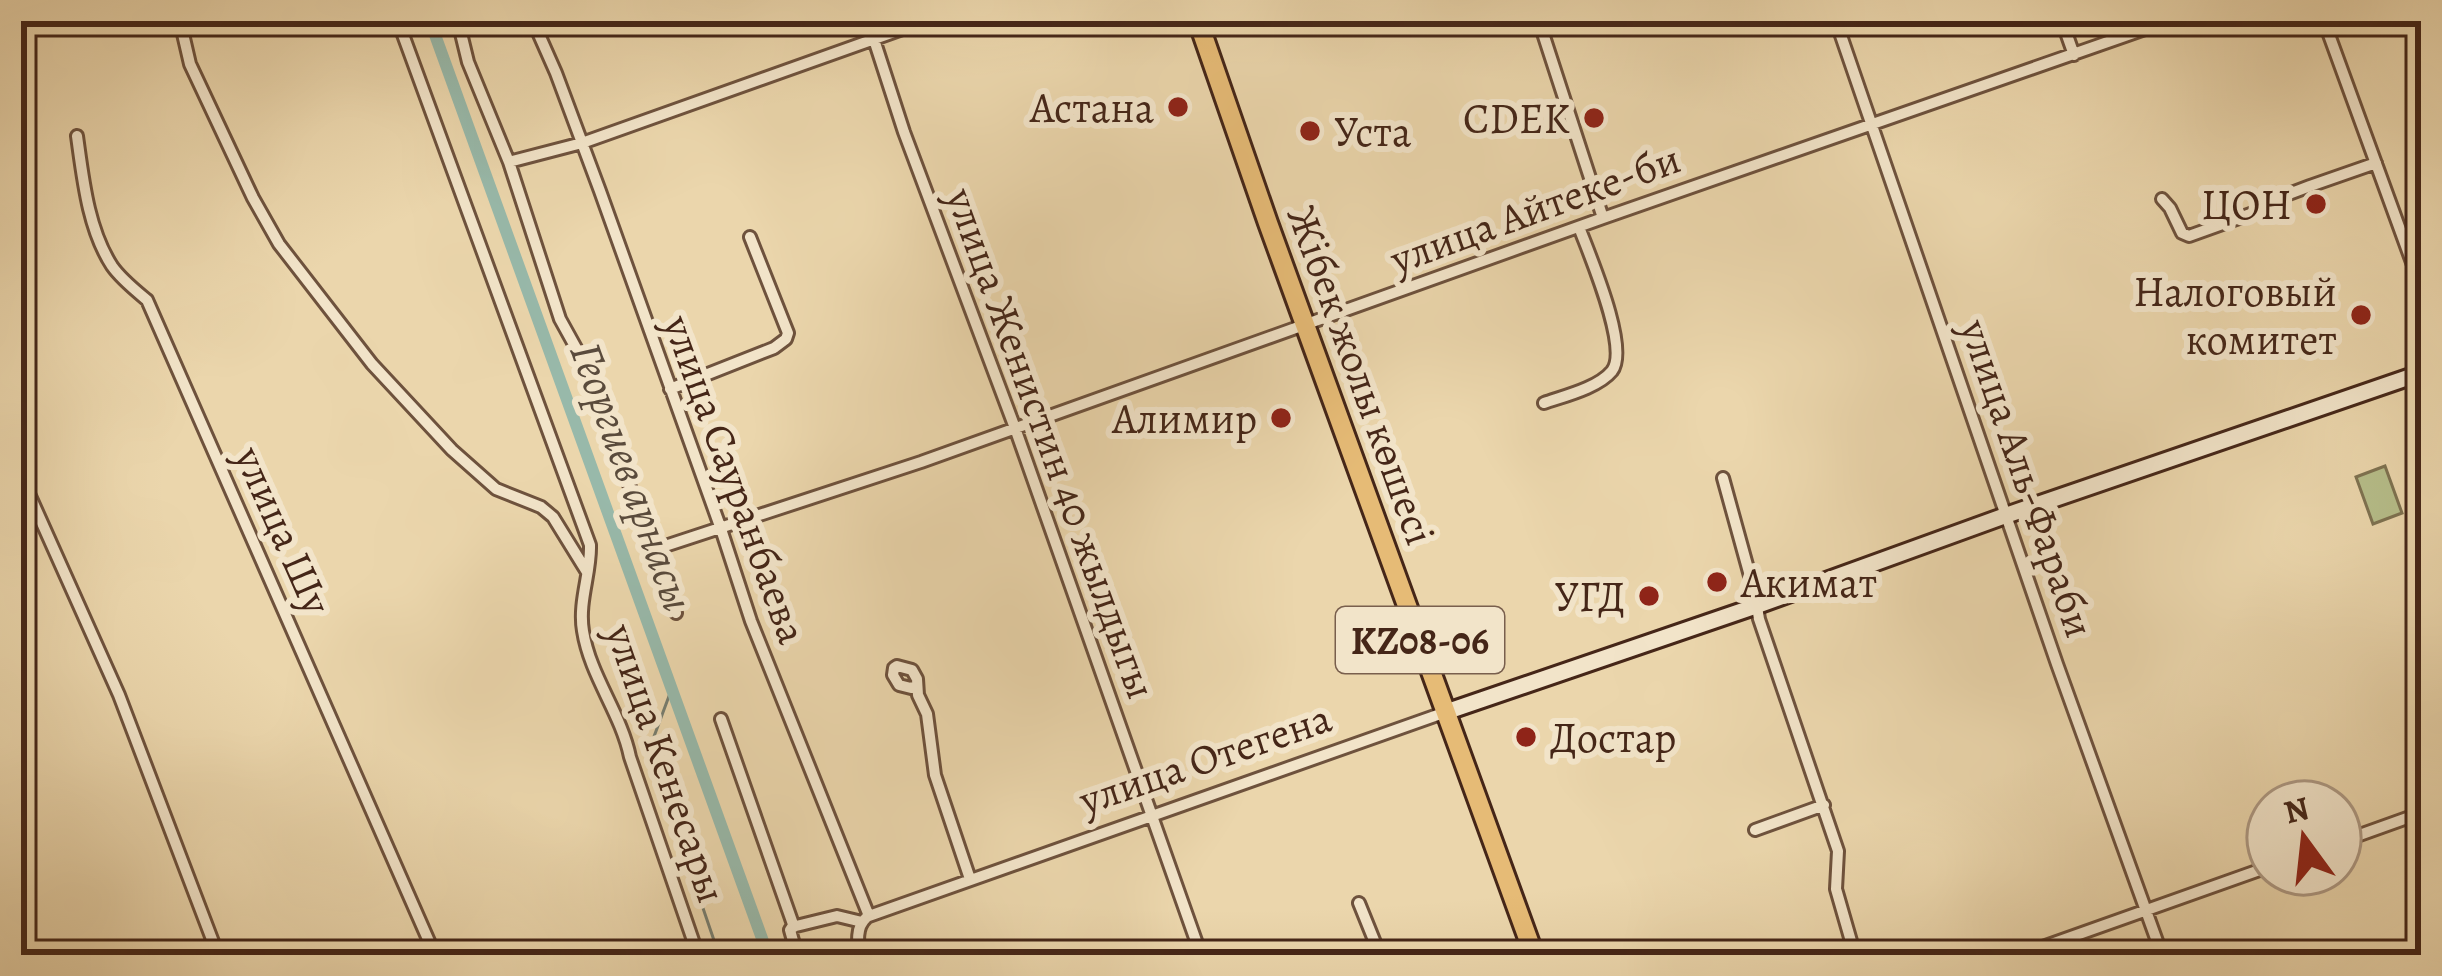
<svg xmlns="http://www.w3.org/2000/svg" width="2442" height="976" font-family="Alegreya,serif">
<rect width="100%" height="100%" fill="#ebd6ac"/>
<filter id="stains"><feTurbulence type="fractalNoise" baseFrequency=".00167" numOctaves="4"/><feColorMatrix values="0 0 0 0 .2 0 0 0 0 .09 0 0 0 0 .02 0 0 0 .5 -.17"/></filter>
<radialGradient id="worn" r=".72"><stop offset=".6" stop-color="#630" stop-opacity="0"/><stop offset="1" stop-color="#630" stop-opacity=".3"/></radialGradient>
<path fill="#b6be8a" stroke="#7e7251" stroke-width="3" d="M2385 466 2402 513 2373 524 2356 477Z"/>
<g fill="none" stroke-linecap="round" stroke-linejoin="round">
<path stroke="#777e70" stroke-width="3" d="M672 688 649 750 719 955"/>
<path stroke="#98b9aa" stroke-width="12" d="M430 21 768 955"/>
<defs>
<path id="minor" d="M180 21 190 64 253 198 279 244 372 364 452 450 496 489 541 507 553 517 587 572
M398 21 590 545C591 573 578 602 583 631 590 676 621 713 630 757L698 955
M458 21 468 62 509 162 560 319 576 348 582 371 591 383 646 530 658 549
M533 21 556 73 600 191 721 529 751 621 869 916
M868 21 904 132 1015 428 1201 955
M1539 21 1603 218
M1836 21 2057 664 2162 955
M2062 21 2074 55
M2324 21 2421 287
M77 136C83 179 88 229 112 266 121 279 135 290 147 300L435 955
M509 162 582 143 925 21
M2162 199 2170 208 2182 233 2189 236 2267 208 2286 195 2310 186 2376 163
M670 389 774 348 786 339 788 333 750 237
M1544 403C1564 396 1598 388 1612 371 1630 348 1589 254 1579 227
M21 476 119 695 218 955
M1723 478 1755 594 1759 619 1838 851 1836 889 1855 955
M676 613 657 553 659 548 921 462 1603 218 2168 21
M916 686 911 688 899 685 893 675 894 668 897 666 912 670 917 679 918 695 927 714 935 775 970 879
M721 719 794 927
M1755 830 1824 805
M2340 842 2421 813
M1359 903 1380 955
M869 916 1446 712
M21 927 32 955
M797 955 790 930 792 927 837 916 862 922
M861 955C857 943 856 927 866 918
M2020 955 2268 867"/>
<path id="secondary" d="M1446 712 1756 606 2007 515 2421 373"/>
<path id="trunk" d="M1198 21 1268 223 1534 955"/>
</defs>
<use href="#minor" stroke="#6e523d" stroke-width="16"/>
<use href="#secondary" stroke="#452618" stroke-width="21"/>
<use href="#trunk" stroke="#452618" stroke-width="24"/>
<use href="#minor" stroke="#f2e4c9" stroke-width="10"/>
<use href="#secondary" stroke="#f2e4c9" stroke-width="15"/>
<use href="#trunk" stroke="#e6bb76" stroke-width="18"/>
</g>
<g fill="#8f2418" stroke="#f2e4c9" stroke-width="4.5">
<circle cx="1178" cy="107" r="12"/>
<circle cx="1594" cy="118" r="12"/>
<circle cx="1310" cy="131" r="12"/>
<circle cx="2316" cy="204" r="12"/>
<circle cx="2361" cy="315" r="12"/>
<circle cx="1281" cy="418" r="12"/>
<circle cx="1717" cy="582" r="12"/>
<circle cx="1649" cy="596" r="12"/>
<circle cx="1526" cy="737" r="12"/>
</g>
<g text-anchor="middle" stroke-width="12" stroke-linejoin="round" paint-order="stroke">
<rect fill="#f2e4c9" stroke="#795f4d" stroke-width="3" x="1336" y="607" width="168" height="66" rx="9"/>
<g font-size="39" font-weight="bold" fill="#452618">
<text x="1420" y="654">KZ08-06</text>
</g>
<g font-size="42" fill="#452618" stroke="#f2e4c9" text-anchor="end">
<text x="1154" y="122">Астана</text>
<text x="1570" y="133">CDEK</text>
<text x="1334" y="146" text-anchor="start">Уста</text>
<text x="2292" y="219">ЦОН</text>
<text x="2337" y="306">Налоговый<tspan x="2337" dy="48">комитет</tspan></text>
<text x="1257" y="433">Алимир</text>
<text x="1741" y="597" text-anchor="start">Акимат</text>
<text x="1625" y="611">УГД</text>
<text x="1550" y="752" text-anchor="start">Достар</text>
</g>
<g font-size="42" fill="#452618" stroke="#f2e4c9">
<text transform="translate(1535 208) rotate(-20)" y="15">улица Айтеке-би</text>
<text transform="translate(1362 375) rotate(70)" y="15">Жібек жолы көшесі</text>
<text transform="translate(1052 443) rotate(70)" y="15">улица Женистин 40 жылдыгы</text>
<text transform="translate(2028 478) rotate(71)" y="15">улица Аль-Фараби</text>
<text transform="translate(736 479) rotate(70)" y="15">улица Сауранбаева</text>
<text transform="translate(284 530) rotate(66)" y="15">улица Шу</text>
<text transform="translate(1205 758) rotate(-19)" y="15">улица Отегена</text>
<text transform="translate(667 763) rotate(71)" y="15">улица Кенесары</text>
</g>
<g font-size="45" font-style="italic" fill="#5a4b3c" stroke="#f2e4c9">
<text transform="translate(633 476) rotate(70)" y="16">Георгиев арнасы</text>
</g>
</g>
<rect width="2442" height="976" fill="none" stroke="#ebd6ac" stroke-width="72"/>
<rect x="24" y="24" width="2394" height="928" fill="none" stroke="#452618" stroke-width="6"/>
<rect x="36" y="36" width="2370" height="904" fill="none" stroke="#452618" stroke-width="3"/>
<g transform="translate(2304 838) rotate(345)"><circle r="57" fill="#f2e4c9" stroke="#ad9882" stroke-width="3"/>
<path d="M0-9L21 45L0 30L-21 45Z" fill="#8f2418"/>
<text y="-18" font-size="33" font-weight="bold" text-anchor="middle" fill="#452618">N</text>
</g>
<rect width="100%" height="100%" filter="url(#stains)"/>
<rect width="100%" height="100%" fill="url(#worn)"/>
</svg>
